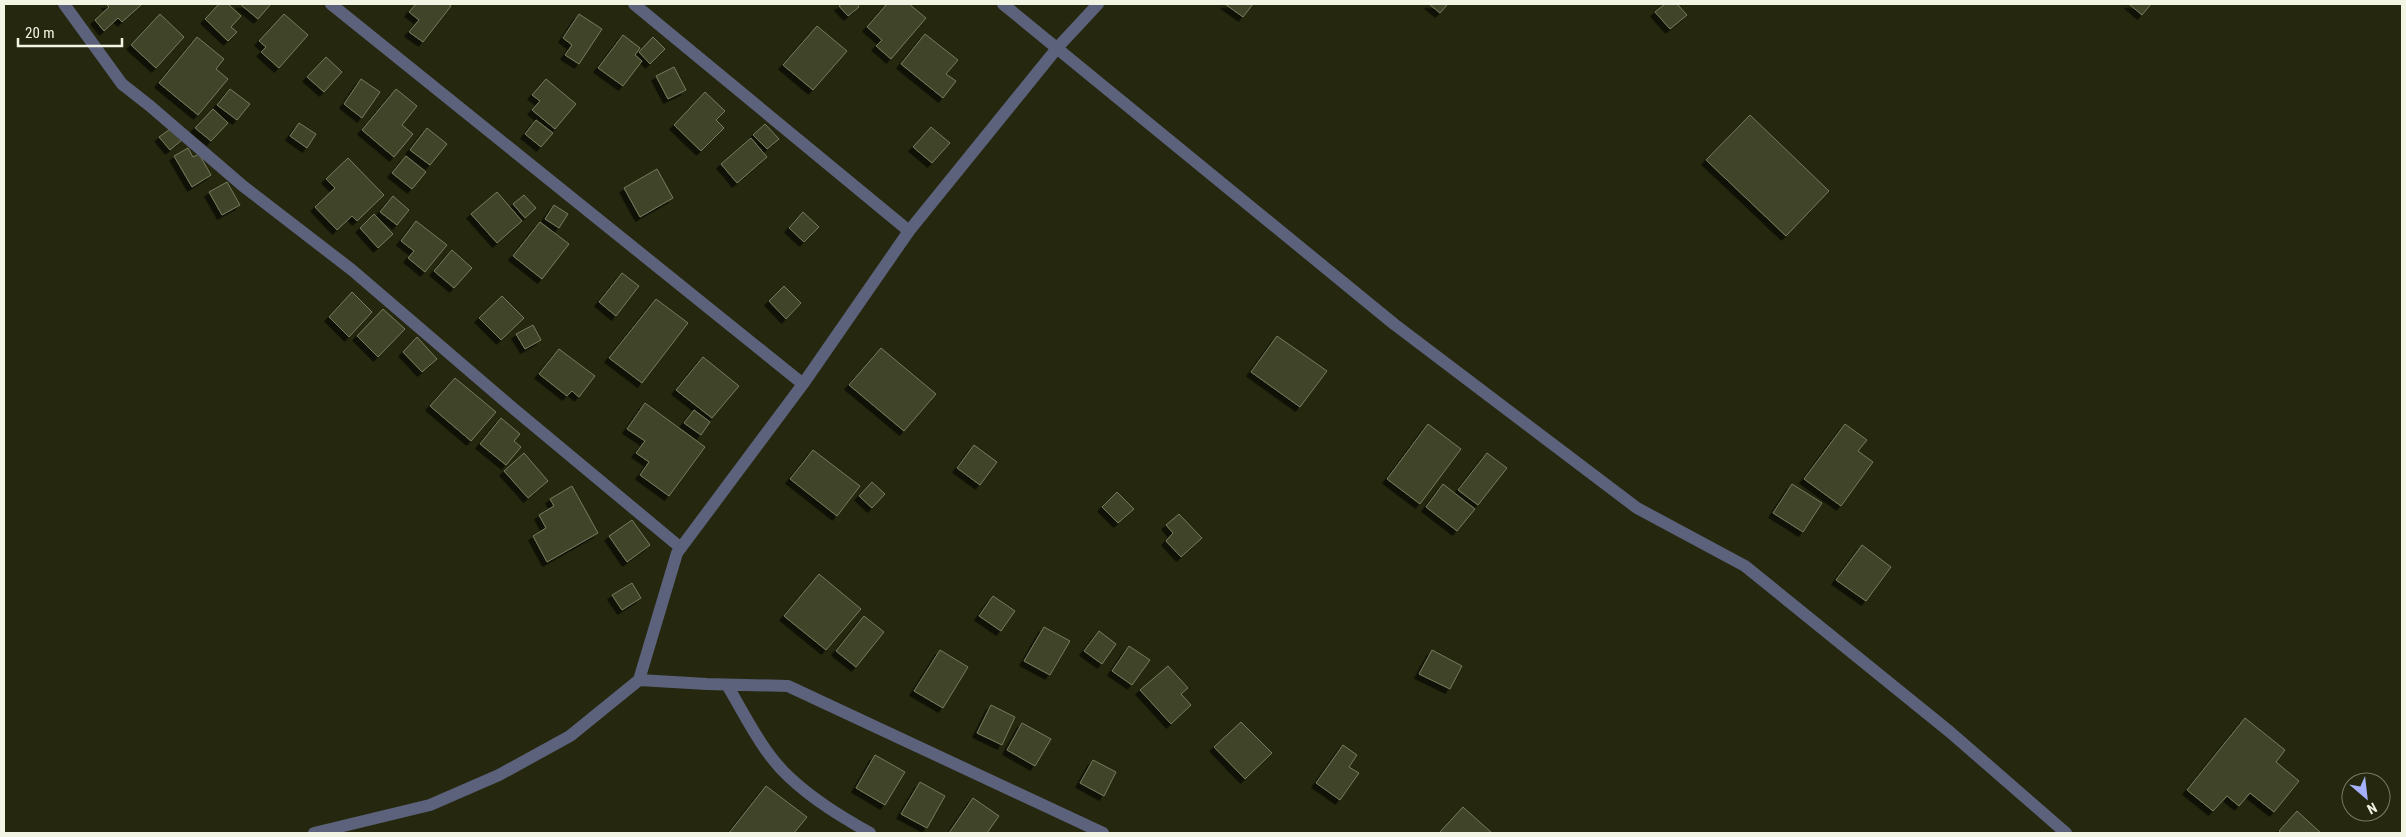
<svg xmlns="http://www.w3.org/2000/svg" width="2406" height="837" font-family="'Roboto Condensed',sans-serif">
<defs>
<filter id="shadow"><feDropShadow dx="-4.5" dy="4.5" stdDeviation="0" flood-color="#0009"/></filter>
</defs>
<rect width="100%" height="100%" fill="#25280e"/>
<path fill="#41452a" stroke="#767b5e" filter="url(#shadow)" d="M106 4H139L141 5 122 22 118 18 104 31 95 20 109 7Z
M219 4H228L241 16 231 27 237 32 228 41 205 19Z
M240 4H271L258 19Z
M416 4H448L451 6 423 42 409 32 419 20 409 12Z
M842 4H857L859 7 848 16 839 6Z
M887 4H909L926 18 891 59 876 46 882 40 867 27Z
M1225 4H1253L1243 17Z
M1429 4H1448L1440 13Z
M1665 4H1677L1687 15 1670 29 1655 12Z
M2129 4H2151L2142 15Z
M160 14 184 37 156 68 131 45Z
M284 14 308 35 279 68 261 52 266 47 259 41Z
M579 14 602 29 579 64 565 55 572 45 563 38Z
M817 26 847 51 813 90 783 65Z
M925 34 958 60 946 74 956 81 943 98 901 64Z
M623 35 640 48 635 55 642 61 623 86 598 68Z
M197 37 224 59 216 69 228 79 198 115 159 83Z
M653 37 665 49 650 64 639 52Z
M326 57 342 72 324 92 307 77Z
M674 67 686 90 668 99 656 76Z
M361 79 380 92 362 118 344 104Z
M546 79 576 104 555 129 532 110 540 101 532 95Z
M230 89 250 104 237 120 217 105Z
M396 89 417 106 402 125 413 134 394 157 362 130Z
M705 92 725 111 716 120 724 128 701 151 674 125Z
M213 109 228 123 211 141 195 128Z
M1750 115 1829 191 1786 236 1706 160Z
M536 120 553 133 541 147 525 134Z
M299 123 316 134 307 148 290 136Z
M765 124 779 139 767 149 753 135Z
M173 127 183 139 170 150 159 137Z
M931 127 950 143 932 163 913 147Z
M427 128 447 144 430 165 410 150Z
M751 138 767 157 737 183 721 164Z
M188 148 193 157 199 154 211 175 192 187 174 156Z
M406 156 426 172 412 189 392 173Z
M348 158 384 195 357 221 352 216 337 230 315 207 335 188 326 179Z
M657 169 673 198 640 217 624 188Z
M227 182 240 205 222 215 209 192Z
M497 192 522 221 497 243 471 214Z
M524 195 536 208 525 218 513 204Z
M393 196 409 210 397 225 380 212Z
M554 205 568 214 559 228 545 219Z
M803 212 819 227 804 242 789 228Z
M374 214 393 234 378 248 360 228Z
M416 221 447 245 425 272 408 258 414 251 401 241Z
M540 222 569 244 542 279 513 256Z
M452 250 472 268 454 288 434 271Z
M622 273 639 286 616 316 599 302Z
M784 286 801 303 786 319 769 301Z
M352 292 372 312 349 337 329 317Z
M502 296 524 318 501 340 479 318Z
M656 299 688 323 642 383 609 358Z
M383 309 405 329 378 357 357 336Z
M533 325 541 340 525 349 516 334Z
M1277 336 1327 371 1300 407 1251 372Z
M417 337 437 359 422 372 403 352Z
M881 348 936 394 904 431 849 385Z
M559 349 595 376 579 397 572 391 567 396 539 374Z
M703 357 739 386 712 418 676 390Z
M455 378 496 412 471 441 430 406Z
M645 403 705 447 669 496 640 475 649 462 636 453 645 441 627 429Z
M694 410 710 422 701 435 684 423Z
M501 418 520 434 514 441 521 447 506 465 480 444Z
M1428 424 1461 449 1420 504 1387 479Z
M1845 424 1867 440 1858 451 1873 462 1841 506 1804 479Z
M974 445 997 462 980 485 957 468Z
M813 450 860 486 837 516 790 479Z
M524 453 548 481 528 498 504 471Z
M1487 453 1507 468 1478 505 1458 490Z
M872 482 885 494 872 508 859 496Z
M1443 484 1475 509 1457 531 1426 507Z
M1792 484 1822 503 1803 532 1773 513Z
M572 486 598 533 547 562 533 536 546 528 539 515 554 506 550 499Z
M1117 492 1134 509 1118 523 1102 507Z
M1179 514 1202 538 1181 557 1166 541 1173 533 1166 525Z
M632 520 650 545 627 562 609 536Z
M1862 545 1891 567 1866 601 1836 580Z
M819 574 861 609 826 650 784 616Z
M632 583 641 598 622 610 612 595Z
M993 596 1015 611 1001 631 979 616Z
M864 616 884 632 856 667 836 651Z
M1044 627 1070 641 1050 675 1024 661Z
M1099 631 1116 644 1102 664 1084 651Z
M1129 646 1150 660 1132 685 1112 671Z
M940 650 968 667 943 708 914 691Z
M1432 650 1462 666 1450 689 1419 674Z
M1168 666 1188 688 1181 694 1191 705 1171 724 1140 690Z
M991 705 1015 717 1002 745 977 733Z
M2245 718 2285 750 2276 762 2299 781 2274 812 2250 793 2239 806 2227 796 2213 811 2187 790Z
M1241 722 1272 753 1245 779 1214 747Z
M1022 723 1051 739 1035 766 1007 750Z
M1343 745 1357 755 1349 767 1359 773 1340 800 1316 783Z
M875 755 905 772 885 805 856 788Z
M1093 760 1116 772 1104 796 1080 783Z
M920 782 945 796 927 828 901 814Z
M766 786 807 817 794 833H729Z
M973 798 999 816 987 833H949Z
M1463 807 1492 833H1439Z
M2297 811 2321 833H2282L2279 831Z"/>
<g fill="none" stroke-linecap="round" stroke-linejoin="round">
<path stroke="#5c617c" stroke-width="12" d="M64 4 122 84 150 106 243 186 352 270 514 409 681 548
M331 4 803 384
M634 4 909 231
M1003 4 1394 324 1637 508 1745 566 1950 732 2066 833
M639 680 707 684 788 686 1103 833
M727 685C745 715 762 751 787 775 812 799 840 816 870 833
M314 833 430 805 499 775 570 736 639 680 677 553 803 384 909 231 1058 47 1098 4"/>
</g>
<rect width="2406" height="837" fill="none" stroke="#f2f5e4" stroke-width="10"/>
<g transform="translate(2366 797) rotate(152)"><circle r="24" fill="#25280e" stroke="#777a64"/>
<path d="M0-4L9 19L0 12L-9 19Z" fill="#a5b1fc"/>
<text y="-8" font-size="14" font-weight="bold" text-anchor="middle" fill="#f2f5e4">N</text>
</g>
<path d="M18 38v8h104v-8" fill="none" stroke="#f2f5e4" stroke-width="2.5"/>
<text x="25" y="38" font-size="15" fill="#f2f5e4" stroke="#25280e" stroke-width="4" paint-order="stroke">20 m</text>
</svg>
